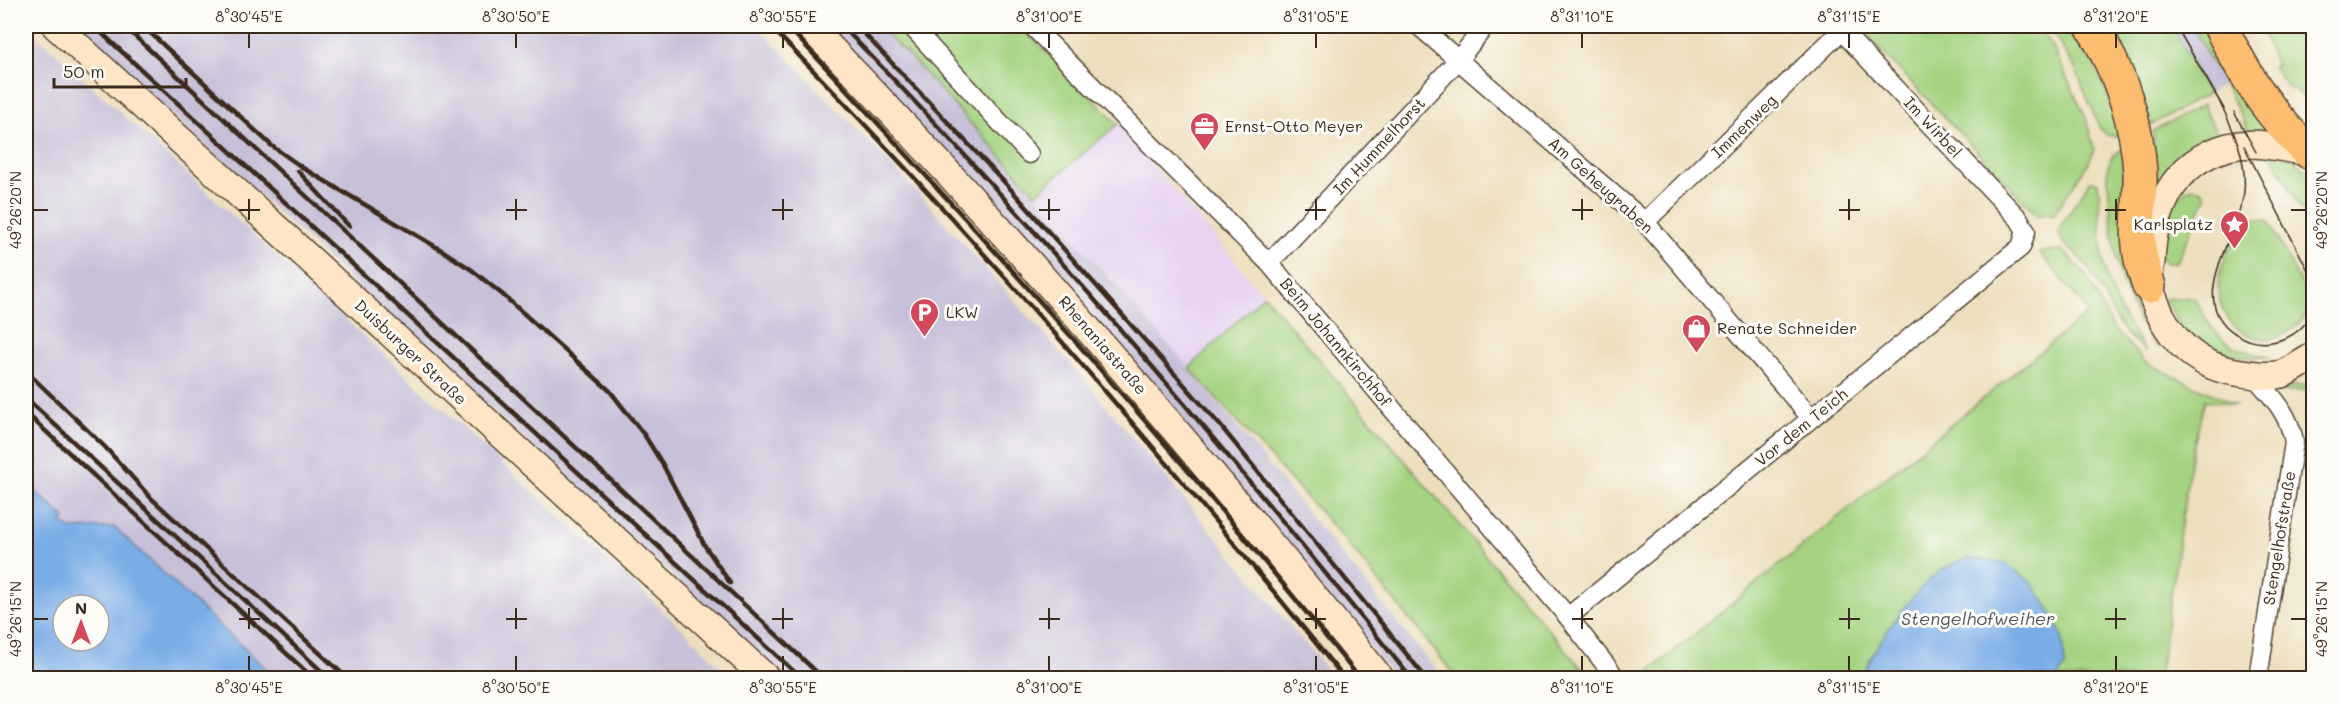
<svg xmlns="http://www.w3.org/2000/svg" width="2339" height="704" font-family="Mali,sans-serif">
<rect width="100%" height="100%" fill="#fdfcf7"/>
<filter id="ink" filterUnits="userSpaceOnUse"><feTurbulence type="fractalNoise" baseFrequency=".0167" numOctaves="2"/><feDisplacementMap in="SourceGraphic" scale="12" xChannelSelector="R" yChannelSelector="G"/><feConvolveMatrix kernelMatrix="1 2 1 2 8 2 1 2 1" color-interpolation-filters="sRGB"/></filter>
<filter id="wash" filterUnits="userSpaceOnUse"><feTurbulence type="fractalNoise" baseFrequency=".008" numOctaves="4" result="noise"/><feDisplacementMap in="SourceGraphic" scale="24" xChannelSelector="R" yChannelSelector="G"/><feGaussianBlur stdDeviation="1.35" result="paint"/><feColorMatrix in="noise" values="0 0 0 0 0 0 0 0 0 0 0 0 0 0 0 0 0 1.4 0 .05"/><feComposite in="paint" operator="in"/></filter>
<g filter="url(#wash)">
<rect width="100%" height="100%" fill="#eddfbd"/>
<path fill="#e6d3f0" d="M1118 124 1264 295 1189 368 1036 195Z"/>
<path fill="#c8c0d8" d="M26 26 688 634 731 678H276L114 527 70 529 62 522 65 518 34 489 30 492 26 488Z
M75 26H757L921 196 1070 363 1334 678H784Z
M825 26H877L907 54 1036 195 1189 368 1443 678H1395L1053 268Z
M2172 26H2192L2224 84 2208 94Z"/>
<path fill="#a5d381" stroke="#707e50" stroke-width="1.5" d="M877 26H1020L1118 124 1036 194 907 54Z
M1858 26H2037L2052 46 2086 118 2094 150 2089 162 2054 214 2037 215Z
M2049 26H2079L2121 129 2116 137 2107 135 2099 127 2076 70Z
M2109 26H2172L2208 94 2151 125 2144 97 2140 98Z
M2192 26H2208L2277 135 2252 136Z
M2249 26H2313V103L2288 87 2272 66 2276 65 2260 26 2251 30Z
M2203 105 2221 142 2158 188H2154L2153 131Z
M2124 148C2125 200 2119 266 2139 315 2144 326 2152 337 2158 348 2112 291 2113 239 2107 170L2111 157Z
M2269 149 2294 159 2313 177V216L2308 206 2301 210Z
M2090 181 2098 182C2101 211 2099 241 2105 270 2111 300 2129 327 2146 352L2126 334 2115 318 2099 285 2084 262 2062 241 2059 234 2060 227Z
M2192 188 2202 190 2206 197 2177 262 2167 263 2160 255C2163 231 2165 198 2192 188Z
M2243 218 2268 220 2311 303C2308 309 2306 315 2302 320 2271 358 2220 334 2218 288 2218 264 2235 240 2243 218Z
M2063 250 2087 277 2113 328 2145 362 2194 386 2237 405 2205 400 2191 456 2159 678H2057L2065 666 1872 654 1861 678H1641L2089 312 2039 252Z
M1264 295 1553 635 1590 678H1457L1340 534 1189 368Z
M2194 297C2217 339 2222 347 2270 357H2241L2211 348 2182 329 2165 299Z
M2291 385H2313V390L2279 391 2276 388Z"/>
<path fill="#7aade7" stroke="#5a6c82" stroke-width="1.5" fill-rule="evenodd" d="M26 488 30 492 33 489 65 518 62 522 70 529 114 527 276 678H26ZM63 605H99V641H63Z
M1967 558 2003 562 2031 582 2048 607 2062 636 2065 666 2057 678H1861C1876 644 1908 596 1938 573 1946 566 1957 562 1967 558Z"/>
</g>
<g filter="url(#ink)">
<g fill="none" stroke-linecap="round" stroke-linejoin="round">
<defs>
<path id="street" d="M911 26 1029 154
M1032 26 1269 263 1568 617 1616 678
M1419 26 1645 222 1811 418
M1645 222 1842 30
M1269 263 1459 59 1485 26
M2253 375C2272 396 2289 413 2294 442L2258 678
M1568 617 2021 247 2026 231 2019 219 1837 26"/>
<path id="secondary" d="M56 26 766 678
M809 26C1011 233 1199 453 1380 678
M2314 152C2284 150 2258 139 2228 147 2173 162 2153 210 2151 262 2150 269 2148 278 2149 285 2150 291 2153 297 2155 302 2169 339 2196 366 2236 372 2250 374 2268 378 2282 374 2292 370 2304 362 2314 356"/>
<path id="highway" d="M2092 26C2119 71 2137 120 2140 172 2141 201 2135 231 2141 260 2143 268 2146 277 2149 286
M2220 26C2245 75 2268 114 2309 152"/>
</defs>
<use href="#street" stroke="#564536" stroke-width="21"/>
<use href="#secondary" stroke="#564536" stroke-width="30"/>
<use href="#highway" stroke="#564536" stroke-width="36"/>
<use href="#street" stroke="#fff" stroke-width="18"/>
<use href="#secondary" stroke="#fee5c5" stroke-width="27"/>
<use href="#highway" stroke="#fcbd6f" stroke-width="33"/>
<path stroke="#3b2a1e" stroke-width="1.5" d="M2176 26 2224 109
M2219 101C2234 130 2247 159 2244 192 2239 236 2183 301 2236 334 2251 344 2267 345 2283 339 2298 334 2309 322 2314 307
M2234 112 2256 152
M2244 146 2314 282"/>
<path stroke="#3b2a1e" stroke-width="4.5" d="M94 26 801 678
M124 26 823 678
M143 26 272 146 303 168 443 251 472 270 503 295 610 391 645 436 663 465 705 546 730 583
M770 26C973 233 1162 452 1344 678
M787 26C985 237 1179 452 1359 678
M842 26C1044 232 1229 454 1411 678
M857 26 1007 185 1219 424 1426 678
M298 171 349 226
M26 371 105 447 151 498 347 678
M26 398 329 678
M26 413 313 678"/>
</g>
</g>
<path fill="none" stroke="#3b2a1e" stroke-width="2" d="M249 33V48M516 33V48M783 33V48M1049 33V48M1316 33V48M1582 33V48M1849 33V48M2116 33V48M249 199V220M516 199V220M783 199V220M1049 199V220M1316 199V220M1582 199V220M1849 199V220M2116 199V220M33 210H48M239 210H260M506 210H527M772 210H793M1039 210H1060M1305 210H1326M1572 210H1593M1839 210H1860M2105 210H2126M2291 210H2306M249 608V629M516 608V629M783 608V629M1049 608V629M1316 608V629M1582 608V629M1849 608V629M2116 608V629M33 619H48M239 619H260M506 619H527M772 619H793M1039 619H1060M1305 619H1326M1572 619H1593M1839 619H1860M2105 619H2126M2291 619H2306M249 656V671M516 656V671M783 656V671M1049 656V671M1316 656V671M1582 656V671M1849 656V671M2116 656V671"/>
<defs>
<symbol id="office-pin" viewBox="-11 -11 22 30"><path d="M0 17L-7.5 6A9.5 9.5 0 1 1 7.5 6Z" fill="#d1495b" stroke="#fdfcf7"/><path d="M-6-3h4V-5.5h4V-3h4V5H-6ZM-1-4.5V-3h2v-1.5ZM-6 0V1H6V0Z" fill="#fff"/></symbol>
<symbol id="sight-pin" viewBox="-11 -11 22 30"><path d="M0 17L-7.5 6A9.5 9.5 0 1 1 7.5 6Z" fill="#d1495b" stroke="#fdfcf7"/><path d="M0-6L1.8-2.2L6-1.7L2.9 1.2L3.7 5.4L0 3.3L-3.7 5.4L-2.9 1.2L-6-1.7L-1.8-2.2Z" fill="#fff"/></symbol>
<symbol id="parking-pin" viewBox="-11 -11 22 30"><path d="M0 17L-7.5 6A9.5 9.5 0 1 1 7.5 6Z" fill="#d1495b" stroke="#fdfcf7"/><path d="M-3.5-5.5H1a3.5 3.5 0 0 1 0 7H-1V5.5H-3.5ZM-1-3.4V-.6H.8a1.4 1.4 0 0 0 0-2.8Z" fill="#fff"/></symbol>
<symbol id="shop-pin" viewBox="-11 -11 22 30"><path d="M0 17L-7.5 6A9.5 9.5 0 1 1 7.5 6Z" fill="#d1495b" stroke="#fdfcf7"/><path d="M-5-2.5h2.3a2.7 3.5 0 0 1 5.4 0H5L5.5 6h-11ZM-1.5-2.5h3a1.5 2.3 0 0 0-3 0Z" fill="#fff"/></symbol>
</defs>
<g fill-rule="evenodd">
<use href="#office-pin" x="1188" y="110" width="33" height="45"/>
<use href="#sight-pin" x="2218" y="208" width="33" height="45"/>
<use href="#parking-pin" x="908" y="296" width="33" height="45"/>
<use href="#shop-pin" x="1680" y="312" width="33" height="45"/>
</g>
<g text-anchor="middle" stroke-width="6" stroke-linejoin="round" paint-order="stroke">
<g font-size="16" fill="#3b2a1e" stroke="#fdfcf7" text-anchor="start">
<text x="1225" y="132">Ernst-Otto Meyer</text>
<text x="2213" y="230" text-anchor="end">Karlsplatz</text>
<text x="946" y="318">LKW</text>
<text x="1717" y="334">Renate Schneider</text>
</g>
<g font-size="16" fill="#3b2a1e" stroke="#fdfcf7">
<text transform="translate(1744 126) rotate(-44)" y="6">Immenweg</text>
<text transform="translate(1933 127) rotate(47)" y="6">Im Wirbel</text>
<text transform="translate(1379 146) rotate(-47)" y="6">Im Hummelhorst</text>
<text transform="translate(1601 185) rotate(42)" y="6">Am Geheugraben</text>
<text transform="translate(1336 342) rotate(50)" y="6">Beim Johannkirchhof</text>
<text transform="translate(1103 345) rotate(49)" y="6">Rhenaniastraße</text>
<text transform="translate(411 352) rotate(43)" y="6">Duisburger Straße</text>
<text transform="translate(1801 427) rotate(-39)" y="6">Vor dem Teich</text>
<text transform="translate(2279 538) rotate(-81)" y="6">Stengelhofstraße</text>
</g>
<g font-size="18" font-style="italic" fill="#515864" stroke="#fdfcf7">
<text x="1978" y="625">Stengelhofweiher</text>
</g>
</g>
<rect width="2339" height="704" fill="none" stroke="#fdfcf7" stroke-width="66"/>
<g transform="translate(81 623)"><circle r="28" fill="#fdfcf7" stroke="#afa8a0" stroke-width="1.5"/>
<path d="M0-4.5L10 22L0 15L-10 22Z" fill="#d1495b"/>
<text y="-9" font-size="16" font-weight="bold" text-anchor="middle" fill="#3b2a1e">N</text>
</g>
<path d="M54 78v9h132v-9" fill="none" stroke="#3b2a1e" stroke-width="3"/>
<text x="63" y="78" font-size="18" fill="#3b2a1e" stroke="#fdfcf7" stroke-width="4.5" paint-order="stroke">50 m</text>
<rect x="33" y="33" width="2273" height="638" fill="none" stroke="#3b2a1e" stroke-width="2"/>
<g font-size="15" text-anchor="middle" fill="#3b2a1e">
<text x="249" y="22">8°30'45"E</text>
<text x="516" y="22">8°30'50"E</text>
<text x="783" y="22">8°30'55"E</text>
<text x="1049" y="22">8°31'00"E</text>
<text x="1316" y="22">8°31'05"E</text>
<text x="1582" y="22">8°31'10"E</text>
<text x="1849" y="22">8°31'15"E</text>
<text x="2116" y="22">8°31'20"E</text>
<text transform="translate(16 210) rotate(-90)" y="5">49°26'20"N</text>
<text transform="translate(2322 210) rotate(-90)" y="5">49°26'20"N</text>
<text transform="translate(16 619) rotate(-90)" y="5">49°26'15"N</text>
<text transform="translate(2322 619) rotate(-90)" y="5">49°26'15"N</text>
<text x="249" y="693">8°30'45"E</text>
<text x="516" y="693">8°30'50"E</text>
<text x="783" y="693">8°30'55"E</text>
<text x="1049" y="693">8°31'00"E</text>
<text x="1316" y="693">8°31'05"E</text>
<text x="1582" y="693">8°31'10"E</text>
<text x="1849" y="693">8°31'15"E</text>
<text x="2116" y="693">8°31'20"E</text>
</g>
</svg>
